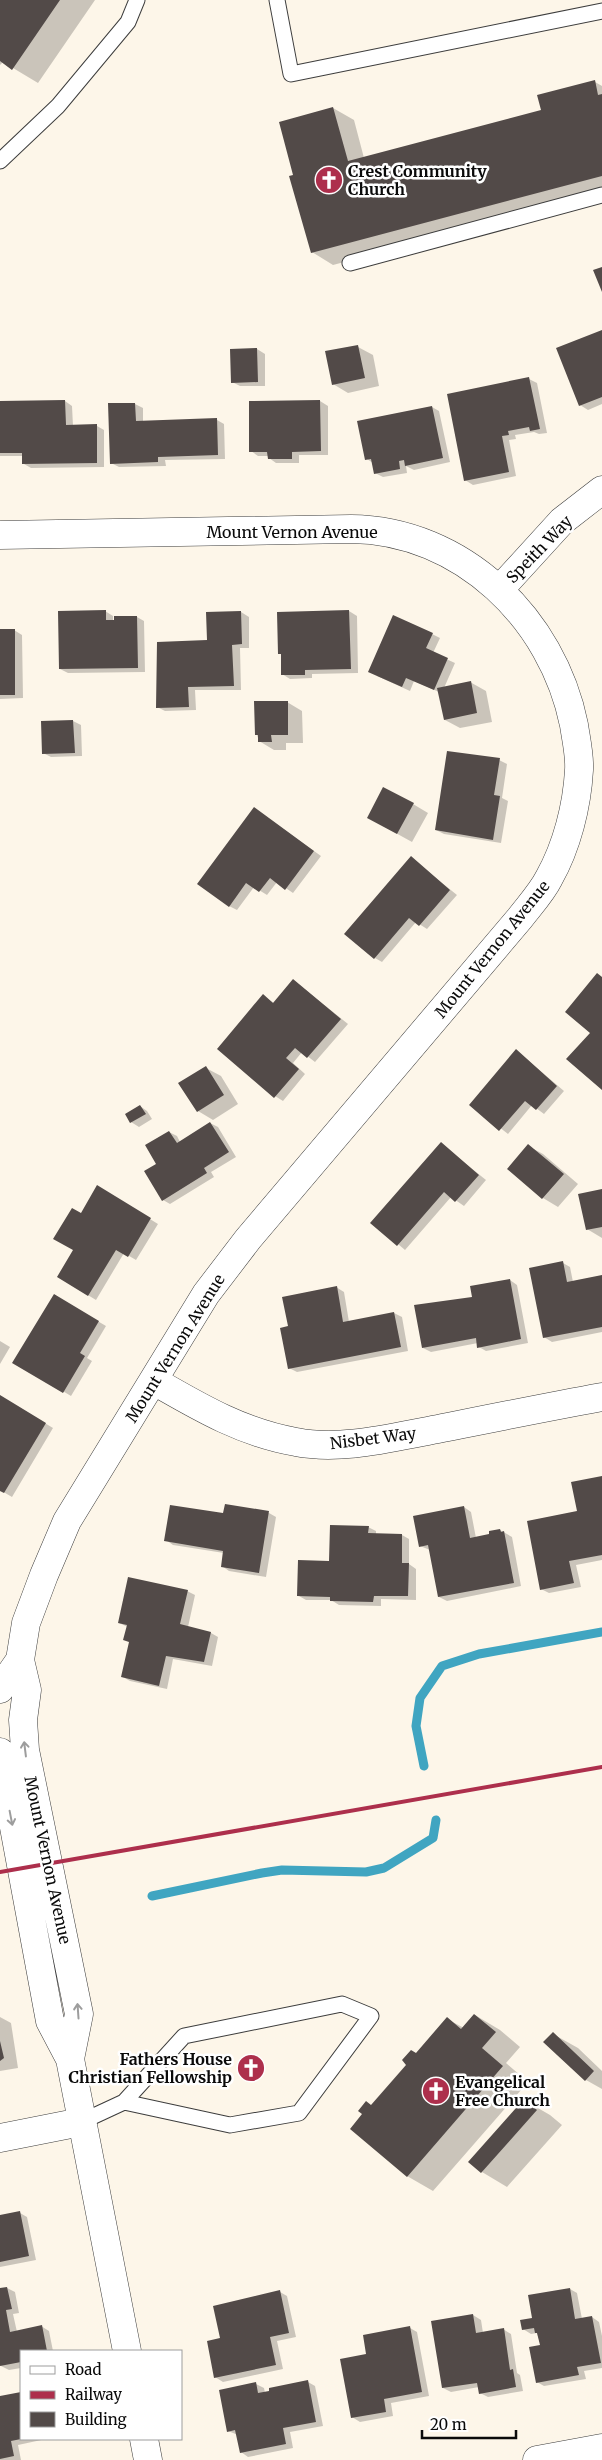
<svg xmlns="http://www.w3.org/2000/svg" width="602" height="2460" font-family="Merriweather,serif">
<rect width="100%" height="100%" fill="#fdf6e9"/>
<path fill="#0003" d="M0 0H95L38 83 3 62 0 65Z
M595 82 602 86V193L333 265 312 252 294 176 333 108 354 120 364 158 542 111Z
M602 331V404L588 410 580 405Z
M358 347 373 355 379 386 348 393 333 384Z
M257 349 265 354V386H240L232 382Z
M529 379 537 383 547 433 539 434 534 432 515 435 516 439 509 440 516 476 473 485 465 480Z
M65 401 72 406 73 426H97L104 430V467L31 468 24 464V456H0V402Z
M320 401 328 406V455H299V463H276L269 458V456H258L251 451 250 402Z
M135 404 143 408V422L217 420 224 424 225 459 165 460 166 466 119 467 111 463 110 405Z
M432 407 439 411 450 462 414 470 406 466 407 473 383 477 375 473 373 463 367 459Z
M105 611 113 616V625L137 617 144 621 145 672 68 673 60 669Z
M349 611 357 616 358 673 312 674V678L290 679 282 674V655L279 653 278 613Z
M241 612 249 617V648H240L241 690H195L196 710 165 711 157 707 208 642Z
M0 630H14L22 635 23 698 0 699Z
M432 634 440 638 433 653 455 663 444 688 470 682 486 691 492 722 460 728 445 720 439 692 414 681 410 691 377 676Z
M287 702 302 711 303 743H286V750H274L259 741 257 735Z
M73 721 81 725 82 756 51 757 43 753 42 722Z
M499 760 507 764 502 798 508 801 501 843 444 834 436 830Z
M413 804 428 813 412 842 383 826Z
M254 808 321 856 293 893 277 882 267 895 254 887 237 910 229 906Z
M411 858 457 895 427 929 416 922 382 962 375 958Z
M293 980 348 1024 315 1062 302 1052 293 1063 305 1074 283 1101 275 1096 263 996 274 1003Z
M517 1051 564 1091 544 1114 532 1105 508 1134 471 1105Z
M206 1068 221 1076 238 1104 213 1120 198 1111Z
M140 1106 147 1111 152 1119 139 1127 131 1122 126 1114Z
M210 1123 218 1127 236 1157 211 1172 214 1177 170 1204 163 1200 158 1165 169 1132 177 1136 180 1142Z
M441 1144 486 1180 464 1206 451 1197 405 1250 372 1222Z
M528 1146 543 1154 578 1184 558 1207 543 1198 508 1169Z
M98 1187 158 1224 136 1260 124 1253 96 1300 58 1277 74 1250 81 1215Z
M602 1191V1238L587 1229Z
M563 1263 570 1267 573 1282 602 1276V1332L552 1342 544 1337Z
M510 1280 517 1285 528 1343 486 1351 479 1347 478 1343 431 1352 423 1348 474 1298Z
M336 1287 344 1292 349 1322 394 1313 402 1317 408 1351 297 1372 289 1368 290 1327Z
M55 1296 106 1326 87 1358 92 1361 71 1396 14 1362Z
M0 1341 10 1347 0 1364Z
M0 1396 53 1428 12 1497 0 1490Z
M602 1477V1560L576 1565 581 1587 549 1593 541 1589 578 1512Z
M464 1507 471 1512 476 1538 491 1535 500 1530 512 1537 521 1586 447 1601 439 1597 430 1550 420 1546Z
M269 1513 276 1517 266 1577 229 1571 222 1566 224 1553 173 1545 166 1540 224 1515Z
M368 1527 376 1531V1534L402 1535 409 1539V1564L416 1569V1600L381 1599V1606L339 1605 331 1600H306L299 1596Z
M187 1591 195 1595 188 1627 211 1633 218 1637 212 1666 173 1659 167 1689 130 1681 123 1677 130 1643 128 1627 119 1623Z
M475 2015 500 2030 520 2047 506 2063 528 2082 433 2191 407 2176 372 2106 447 2019 464 2028Z
M0 2017 11 2023 18 2068 0 2071Z
M553 2034 578 2048 602 2071V2089L586 2080Z
M524 2100 550 2115 562 2125 507 2187 482 2172Z
M20 2213 27 2217 36 2260 0 2267V2217Z
M7 2288 15 2292 19 2313 13 2314 17 2332 41 2326 49 2331 53 2351H21V2368L9 2370 1 2366 0 2362V2289Z
M570 2289 577 2293 582 2319 592 2317 599 2322 602 2336V2368L584 2371 586 2379 544 2386 537 2382 541 2346 537 2333 531 2334 523 2329Z
M280 2292 287 2296 296 2337 277 2341 283 2369 223 2382 215 2377 222 2339Z
M473 2315 481 2320 483 2333 503 2329 511 2334 517 2373 520 2375 523 2391 488 2397 480 2393 479 2387 451 2392 443 2388Z
M410 2328 417 2332 429 2396 391 2403 393 2416 360 2422 352 2417 368 2355Z
M308 2382 315 2386 323 2426 290 2432 293 2448 248 2457 241 2452 238 2435 228 2431 256 2384 264 2388 265 2393Z
M21 2393V2439H46L18 2445 21 2460H0V2397Z"/>
<g fill="none" stroke-linecap="round" stroke-linejoin="round">
<path stroke="#40a5c1" stroke-width="9" d="M424 1766 416 1726 420 1698 442 1666 479 1654 602 1632
M152 1896 262 1873 282 1870 366 1872 384 1868 433 1838 436 1820"/>
</g>
<path fill="#524a48" d="M0 0H60L12 70 0 61Z
M595 80 598 95 602 94V176L311 253 289 176 293 175 279 122 333 107 348 161 541 110 537 95Z
M602 267V292L593 270Z
M602 330V397L579 406 556 348Z
M358 345 365 378 332 385 325 351Z
M257 348 258 382 231 383 230 349Z
M529 377 540 429 530 431 529 427 508 431 509 435 502 436 509 472 464 481 447 394Z
M65 400 66 425 97 424V463L22 464V453H0V401Z
M320 400 321 451 292 452V459H268L267 452H249V401Z
M108 403H135L136 421 217 418 218 455 158 457V462L110 464Z
M432 406 443 458 405 466 404 460 399 461 400 469 374 474 371 459 365 460 357 421Z
M106 610V620H114V616H137L138 668 59 669 58 611Z
M349 610 351 669 305 670V675H281V654H278L277 612Z
M241 611 242 644 232 645 234 686 188 687 189 707 156 708 157 642 207 640 206 612Z
M393 615 433 633 426 648 448 658 434 690 406 678 402 687 368 672Z
M0 629H15V695H0Z
M471 681 477 713 444 720 437 688Z
M254 701H288V735H271L272 742H258V735H255Z
M73 720 75 753 42 754 41 721Z
M447 751 500 758 494 795 500 796 493 840 435 830Z
M383 787 414 803 397 834 367 818Z
M254 807 314 851 285 890 270 878 259 892 246 883 229 907 197 884Z
M411 856 450 890 419 926 409 918 374 959 344 934Z
M597 973 602 977V1090L566 1059 590 1033 565 1012Z
M293 979 341 1019 307 1058 295 1048 286 1058 299 1069 274 1098 217 1049 263 994 273 1003Z
M516 1049 557 1086 536 1110 525 1101 499 1131 469 1105Z
M206 1066 224 1095 197 1112 178 1083Z
M140 1105 146 1114 130 1123 125 1114Z
M210 1122 229 1152 204 1168 207 1173 162 1201 144 1171 156 1164 145 1145 169 1131 177 1143Z
M441 1142 479 1175 455 1202 444 1192 397 1246 370 1223Z
M528 1144 564 1174 542 1199 507 1169Z
M97 1185 151 1218 128 1257 116 1250 88 1296 57 1277 73 1250 53 1239 72 1208 81 1213Z
M602 1189V1227L586 1230 578 1194Z
M563 1261 567 1282 602 1275V1327L543 1338 529 1268Z
M510 1279 521 1339 477 1348 476 1338 422 1348 414 1305 472 1297 470 1286Z
M337 1286 343 1322 394 1312 401 1347 288 1369 280 1328 288 1326 282 1297Z
M54 1294 99 1321 80 1353 85 1356 63 1393 12 1363Z
M0 1395 46 1423 4 1493 0 1491Z
M602 1476V1555L569 1561 574 1583 540 1590 527 1521 577 1511 571 1482Z
M225 1504 269 1511 259 1573 221 1567 223 1551 164 1541 170 1505 223 1513Z
M464 1506 470 1538 489 1534V1531L500 1529 501 1532 504 1531 514 1583 438 1597 428 1545 419 1547 413 1516Z
M330 1525 369 1526 368 1533 402 1534V1563H409L408 1596H374L373 1602 330 1601V1597L297 1596 298 1560 329 1561Z
M128 1577 188 1590 180 1624 211 1632 204 1662 166 1656 159 1686 121 1677 129 1642 123 1640 127 1625 118 1623Z
M474 2014 496 2032 482 2048 503 2066 407 2177 350 2129 362 2114 358 2111 366 2101 371 2105 406 2065 402 2060 411 2050 416 2053 447 2017 461 2029Z
M553 2032 594 2071 585 2081 543 2042Z
M0 2041 4 2058 0 2061Z
M524 2099 537 2110 481 2173 468 2162Z
M20 2211 29 2256 0 2262V2215Z
M7 2287 12 2309 6 2310 10 2332 42 2325 47 2351H21V2362L0 2366V2288Z
M570 2288 575 2319 592 2316 601 2363 577 2367 579 2375 536 2383 529 2347 540 2345 537 2333H535L534 2328 522 2330 520 2320 532 2318 528 2295Z
M280 2290 289 2333 270 2337 276 2365 214 2378 207 2341 220 2338 213 2306Z
M473 2314 476 2333 504 2328 510 2370 513 2369 516 2387 479 2394 477 2383 442 2388 431 2321Z
M410 2326 422 2392 384 2399 386 2412 351 2418 340 2359 366 2354 363 2335Z
M308 2380 316 2422 283 2428 286 2444 240 2453 235 2430 227 2432 219 2390 256 2382 258 2393 269 2391V2388Z
M21 2392V2439L11 2441 14 2456 0 2459V2396Z"/>
<g fill="none" stroke-linecap="round" stroke-linejoin="round">
<defs>
<path id="lane" d="M277 0 291 74 602 11
M0 161 58 106 128 22 137 0
M350 263 602 195
M81 2122 124 2102 230 2125 299 2113 371 2016 342 2004 184 2036 124 2102"/>
<path id="street" d="M0 535 351 529C462 530 553 619 574 725 576 739 580 756 579 770 577 806 567 846 549 878 542 892 530 905 520 918L248 1239 206 1294 67 1521 44 1575 26 1623 20 1660 27 1690 23 1720 25 1750 79 2014 70 2059
M499 590 562 521 602 490
M154 1381C199 1407 243 1433 296 1442 342 1451 393 1437 438 1429 493 1418 547 1407 602 1397
M0 1689 20 1660
M0 1752 50 2021 70 2059 127 2351
M0 2138 81 2122
M144 2439 148 2460
M537 2460 602 2448"/>
</defs>
<use href="#lane" stroke="#3d3d3d" stroke-width="17"/>
<use href="#street" stroke="#3d3d3d" stroke-width="29"/>
<use href="#lane" stroke="#fff" stroke-width="15"/>
<use href="#street" stroke="#fff" stroke-width="28"/>
<path stroke="#ad2f4c" stroke-width="4" d="M0 1872 602 1767"/>
</g>
<defs><path id="oneway-shaft" d="M-6 0H5M1.5-3L5.5 0L1.5 3" fill="none" stroke-width="1.6" stroke-linecap="round" stroke-linejoin="round" transform="scale(1.25)"/></defs>
<g stroke="#9d9d9d">
<use href="#oneway-shaft" transform="translate(25 1749) rotate(-97)"/>
<use href="#oneway-shaft" transform="translate(11 1818) rotate(79)"/>
<use href="#oneway-shaft" transform="translate(78 2011) rotate(-94)"/>
</g>
<defs>
<symbol id="church-disc" viewBox="-11 -11 22 22"><circle r="9.5" fill="#ad2f4c" stroke="#fff"/><path d="M-1.2-6h2.4v3.5h3.3v2.4h-3.3V6h-2.4V-.1h-3.3v-2.4h3.3Z" fill="#fff"/></symbol>
</defs>
<g fill-rule="evenodd">
<use href="#church-disc" x="313" y="164" width="32" height="32"/>
<use href="#church-disc" x="235" y="2052" width="32" height="32"/>
<use href="#church-disc" x="420" y="2075" width="32" height="32"/>
</g>
<g text-anchor="middle" stroke-width="5" stroke-linejoin="round" paint-order="stroke">
<g font-size="16" font-weight="bold" fill="#0a0a0a" stroke="#fff" text-anchor="start">
<text x="348" y="177">Crest Community<tspan x="348" dy="18">Church</tspan></text>
<text x="232" y="2065" text-anchor="end">Fathers House<tspan x="232" dy="18">Christian Fellowship</tspan></text>
<text x="455" y="2088">Evangelical<tspan x="455" dy="18">Free Church</tspan></text>
</g>
<g font-size="16" fill="#0a0a0a" stroke="#fff">
<text x="292" y="538">Mount Vernon Avenue</text>
<text transform="translate(539 549) rotate(-46)" y="6">Speith Way</text>
<text transform="translate(492 949) rotate(-51)" y="6">Mount Vernon Avenue</text>
<text transform="translate(175 1348) rotate(-58)" y="6">Mount Vernon Avenue</text>
<text transform="translate(373 1438) rotate(-7)" y="6">Nisbet Way</text>
<text transform="translate(48 1860) rotate(78)" y="6">Mount Vernon Avenue</text>
</g>
</g>
<rect x="20" y="2350" width="162" height="90" fill="#ffffff" stroke="#9d9d9d"/>
<rect x="30" y="2366" width="25" height="8" fill="#ffffff" stroke="#9d9d9d"/>
<text x="65" y="2375" font-size="15" fill="#0a0a0a">Road</text>
<rect x="30" y="2391" width="25" height="8" fill="#ad2f4c" stroke="#9d9d9d"/>
<text x="65" y="2400" font-size="15" fill="#0a0a0a">Railway</text>
<rect x="30" y="2412" width="25" height="15" fill="#524a48" stroke="#9d9d9d"/>
<text x="65" y="2425" font-size="15" fill="#0a0a0a">Building</text>
<path d="M422 2430v8h94v-8" fill="none" stroke="#0a0a0a" stroke-width="2.5"/>
<text x="430" y="2430" font-size="15" fill="#0a0a0a" stroke="#ffffff" stroke-width="4" paint-order="stroke">20 m</text>
</svg>
